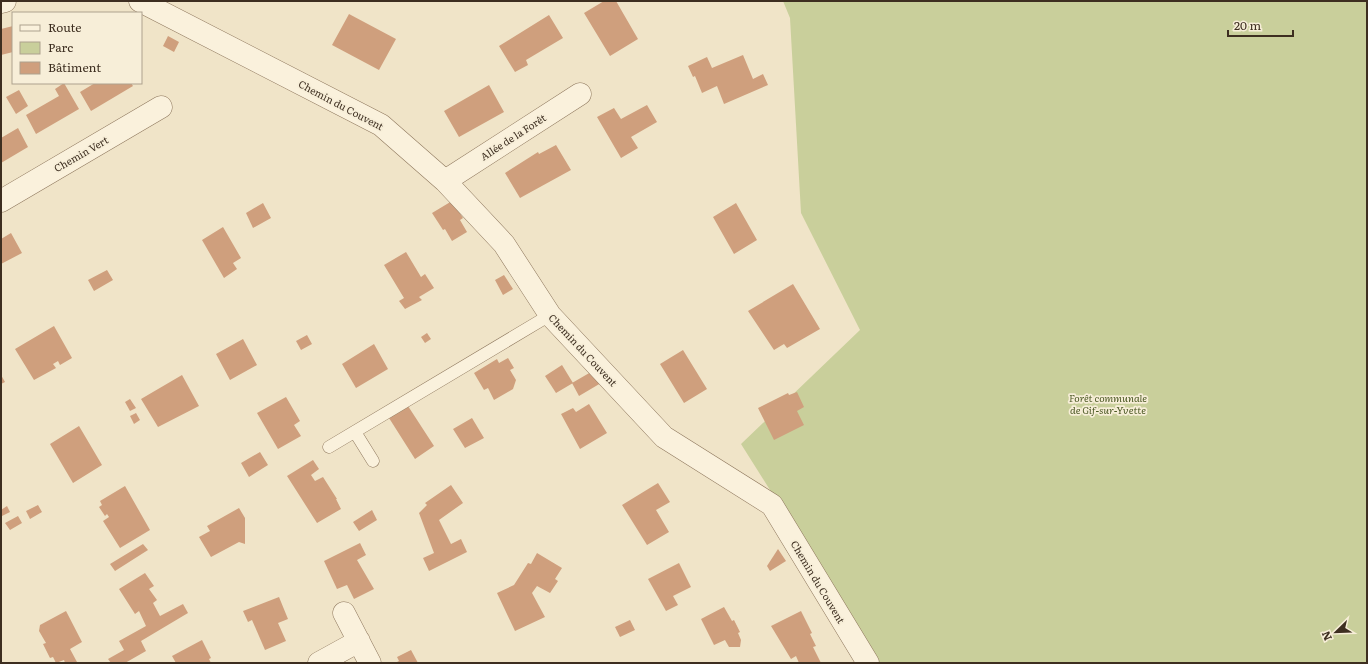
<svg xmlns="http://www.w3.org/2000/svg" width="1368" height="664" font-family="Literata,serif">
<rect width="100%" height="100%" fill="#f0e4c8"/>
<path fill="#c9cf9b" d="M783 1H1367V663H879L741 444 860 330 801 213 790 18Z"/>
<path fill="#cf9f7d" d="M604 1H616L638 39 610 56 584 13Z
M349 14 396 39 379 70 332 45Z
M549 15 563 38 526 60 528 65 515 72 499 46Z
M13 26V52L1 55V29Z
M168 36 179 42 174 52 163 46Z
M743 55 753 79 763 74 768 85 724 104 717 86 702 93 695 76 693 77 688 66 707 57 712 68Z
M64 83 79 109 36 134 26 115 59 96 55 89Z
M95 83H131L133 86 91 111 80 92Z
M489 85 504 112 459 137 444 111Z
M19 90 28 106 16 114 6 97Z
M647 105 657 122 631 137 638 148 621 158 597 117 614 108 621 119Z
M18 128 28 147 1 163V138Z
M556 145 571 170 520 198 505 173 538 152 539 154Z
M452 201 463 218 460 220 467 232 452 241 445 229 443 230 432 213Z
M263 203 271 218 253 228 246 213Z
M736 203 757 240 734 254 713 217Z
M223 227 241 258 233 263 237 269 224 278 202 240Z
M11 233 22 253 1 264V239Z
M406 252 421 277 425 274 434 288 419 297 422 300 405 309 399 301 404 298 384 265Z
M107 270 113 280 94 291 88 280Z
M504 275 513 289 503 295 495 280Z
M793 284 820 329 787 348 784 344 774 350 748 311Z
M54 326 72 358 60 365 58 361 53 364 56 368 34 380 15 349Z
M427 333 431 339 425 343 421 337Z
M307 335 312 344 301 350 296 341Z
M243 339 257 365 230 380 216 354Z
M374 344 388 369 356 388 342 364Z
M683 350 707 389 684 403 660 364Z
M508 358 514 368 510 370 516 380 513 389 494 400 488 388 484 390 474 373 497 359 499 363Z
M562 365 573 383 556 393 545 376Z
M591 372 601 383 579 396 572 383Z
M1 375 5 382 1 384Z
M182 375 199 406 158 427 141 399Z
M797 392 804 407 797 411 804 425 774 440 758 408 788 393 789 395Z
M286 397 300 421 294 425 301 436 278 449 257 413Z
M130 399 136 408 130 411 125 402Z
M589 404 607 433 580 449 561 414 573 408 576 412Z
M408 406 434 446 415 459 389 418Z
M136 413 140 420 134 424 130 416Z
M472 418 484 438 465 448 453 429Z
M79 426 102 465 73 483 50 444Z
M260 452 268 465 249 477 241 463Z
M313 460 319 469 311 475 315 481 323 477 337 499H336L341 509 317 523 287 476Z
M658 483 670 502 656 510 669 532 647 545 622 505Z
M451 485 463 503 439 520 451 544 461 539 467 552 429 571 423 558 434 553 419 513 427 505 425 503Z
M125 486 150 530 120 548 103 521 109 517 107 514 105 516 99 507 102 505 100 501Z
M38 505 42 512 30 519 26 511Z
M7 506 10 512 2 516 1 510Z
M239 508 245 518V544L239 542 211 557 199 537 210 531 207 526Z
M372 510 377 520 359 531 353 522Z
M18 516 22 523 10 530 5 523Z
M360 543 366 555 357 560 374 589 354 599 347 585 337 589 324 561Z
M143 544 148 550 115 571 110 564Z
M778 549 786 561 770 571 767 566Z
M537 553 562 568 555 579 558 581 550 593 537 586 532 593 545 617 515 631 497 593 514 585 528 563 531 564Z
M679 563 691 587 673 596 678 605 666 611 648 579Z
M145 573 154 586 149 589 157 600 153 603 160 616 183 604 188 613 141 641 146 651 125 663H111L108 659 124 650 119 641 146 626 139 611 135 614 119 589Z
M279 597 288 619 278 623 286 641 265 650 252 620 248 622 243 611Z
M724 607 732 621 734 620 740 632 738 633 741 640 740 647H729L725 640 714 645 701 619Z
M66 611 82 642 70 649 77 662 65 663 64 660 56 663 53 657 50 658 43 644 46 643 39 631 40 625Z
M801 611 812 633 810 634 816 646 813 647 821 663H799L796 656 791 659 771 626Z
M630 620 635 630 620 637 615 627Z
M202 640 211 658 209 659 211 663H176L172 656Z
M411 650 418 663H395L399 661 397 657Z"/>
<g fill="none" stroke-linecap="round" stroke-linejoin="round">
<defs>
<path id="lane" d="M355 432 373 461
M329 447 550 315"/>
<path id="street" d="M140 1 381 125 445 181 504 244 550 315 664 437 772 505 868 663
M1 2 5 1
M445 181 580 94
M1 201 161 107
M344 613 370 663
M319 663 359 641"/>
</defs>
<use href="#lane" stroke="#8d765c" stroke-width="13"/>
<use href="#street" stroke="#8d765c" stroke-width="23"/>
<use href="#lane" stroke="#faf1dc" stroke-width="12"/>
<use href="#street" stroke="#faf1dc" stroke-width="22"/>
</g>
<g text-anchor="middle" stroke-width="3.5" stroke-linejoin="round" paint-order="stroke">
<g font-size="10" fill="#3d2e20" stroke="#f7eed8">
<text transform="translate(341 105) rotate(28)" y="4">Chemin du Couvent</text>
<text transform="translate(513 137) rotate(-33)" y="4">Allée de la Forêt</text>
<text transform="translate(81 154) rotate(-30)" y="4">Chemin Vert</text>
<text transform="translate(583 350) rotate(47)" y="4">Chemin du Couvent</text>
<text transform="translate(818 582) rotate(59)" y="4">Chemin du Couvent</text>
</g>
<g font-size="10" font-style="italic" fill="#4d5a26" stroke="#f7eed8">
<text x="1108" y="402">Forêt communale<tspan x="1108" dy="12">de Gif-sur-Yvette</tspan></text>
</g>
</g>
<rect width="1368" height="664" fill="none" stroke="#3d2e20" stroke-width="4"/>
<rect x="12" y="12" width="130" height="72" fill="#f7eed8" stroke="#ada18e"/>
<rect x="20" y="25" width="20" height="6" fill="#faf1dc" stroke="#ada18e"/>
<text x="48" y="32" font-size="12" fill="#3d2e20">Route</text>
<rect x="20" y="42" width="20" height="12" fill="#c9cf9b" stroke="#ada18e"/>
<text x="48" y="52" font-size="12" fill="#3d2e20">Parc</text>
<rect x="20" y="62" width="20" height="12" fill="#cf9f7d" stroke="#ada18e"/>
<text x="48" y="72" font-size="12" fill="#3d2e20">Bâtiment</text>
<g transform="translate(1336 632) rotate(247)" stroke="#f7eed8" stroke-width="3" paint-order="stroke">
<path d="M0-3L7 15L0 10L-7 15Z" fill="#3d2e20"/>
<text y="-6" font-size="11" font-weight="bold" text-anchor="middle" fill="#3d2e20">N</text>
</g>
<path d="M1228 30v6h65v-6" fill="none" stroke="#3d2e20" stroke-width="2"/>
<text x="1234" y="30" font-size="12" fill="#3d2e20" stroke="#f7eed8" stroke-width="3" paint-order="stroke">20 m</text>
</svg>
